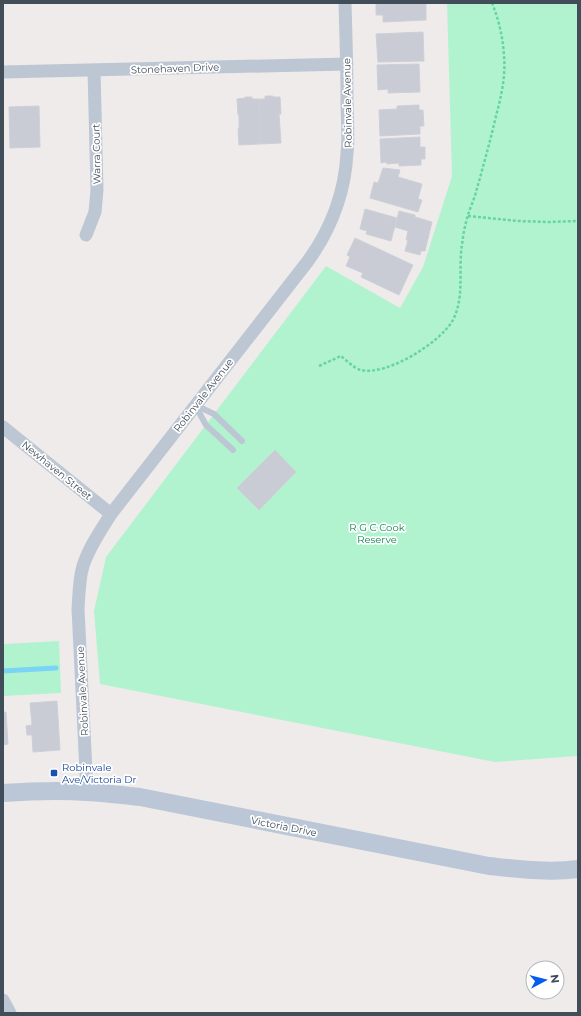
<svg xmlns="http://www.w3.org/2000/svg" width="581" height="1016" font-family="Montserrat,sans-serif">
<rect width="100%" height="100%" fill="#efebeb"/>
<path fill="#b2f3cf" d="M447 3H578V756L495 762 100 684 94 611 106 557 326 266 400 308 423 267 452 176Z
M59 641 61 693 3 696V644Z"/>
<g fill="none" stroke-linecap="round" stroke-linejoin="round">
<path stroke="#7ad4f5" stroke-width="5" d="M3 671 56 668"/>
</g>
<path fill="#c9ccd4" stroke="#ced0d8" d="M376 3H426V20L383 22V15H376Z
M423 32 424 61 378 62 376 34Z
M419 64 420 92 388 93V89L378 90 377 65Z
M265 96H273V97H280L281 114H279L281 143 260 144 259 99H265Z
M245 97H252V99H259L260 144 239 145 238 129 239 128V115H238L237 99 245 98Z
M419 105V110H423L424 126H420V134L380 136 379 110 397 109V106Z
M39 106 40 147 10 148 9 107Z
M420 137V147H425V159H421V165L399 166V163L387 164 386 162 381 163 380 139Z
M383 168 400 170 398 177 422 184 418 199 422 200 418 212 370 198 374 182 378 183Z
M365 209 397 218 391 241 366 234 367 231 360 229Z
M399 211 415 215V217L432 222 425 251H421L420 255 405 251 408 240H406L408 231 395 227Z
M355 238 413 265 399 295 361 277 363 273 346 266 350 257 347 255Z
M275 450 296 472 259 510 237 488Z
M57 701 60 750 33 752 32 735H27L26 726 32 725 30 703Z
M3 712H6L8 744 3 745Z"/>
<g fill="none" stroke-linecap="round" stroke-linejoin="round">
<path stroke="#67d4a5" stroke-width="2.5" stroke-dasharray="3 2" stroke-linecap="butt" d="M468 216 519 221 548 222 578 221
M319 366 341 356C346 360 355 369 361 370 387 376 440 343 453 320 465 296 458 270 462 245 463 235 465 225 468 215 470 208 474 200 476 192 483 167 490 142 496 116 501 97 506 76 504 56 503 38 499 20 492 3"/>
<path stroke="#bcc7d3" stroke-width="6" d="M195 405 206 425 233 450
M195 405 214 414 242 441"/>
<path stroke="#bcc7d3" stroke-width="13" d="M3 72 347 64
M86 235 95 212 97 190 94 70
M3 427 111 514
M87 792 78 609C79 594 79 579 83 566 89 547 101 530 111 514L308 261C331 229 345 192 347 153 349 136 347 118 347 101 347 68 346 36 345 3
M3 1000 10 1013"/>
<path stroke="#bbc7d7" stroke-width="18" d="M3 793C31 791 59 790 87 792 105 793 122 795 140 797L489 866C518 869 549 873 578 869"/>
</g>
<rect fill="#1a4fb4" stroke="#fff" stroke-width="1.5" x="50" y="769" width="8" height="8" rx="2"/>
<g text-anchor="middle" stroke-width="3.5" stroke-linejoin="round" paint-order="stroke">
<g font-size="10" fill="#424d5a" stroke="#fff">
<text transform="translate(175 68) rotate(-2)" y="4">Stonehaven Drive</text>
<text transform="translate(347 103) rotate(-91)" y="4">Robinvale Avenue</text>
<text transform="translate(96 154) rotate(-91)" y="4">Warra Court</text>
<text transform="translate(203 395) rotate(-52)" y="4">Robinvale Avenue</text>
<text transform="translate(57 470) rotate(39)" y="4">Newhaven Street</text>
<text transform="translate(82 691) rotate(-93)" y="4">Robinvale Avenue</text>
<text transform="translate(284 826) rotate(11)" y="4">Victoria Drive</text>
</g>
<g font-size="10" fill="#0c824e" stroke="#fff">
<text x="377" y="531">R G C Cook<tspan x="377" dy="12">Reserve</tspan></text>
</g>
<g font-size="10" fill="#164399" stroke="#fff" text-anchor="start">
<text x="62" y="771">Robinvale<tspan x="62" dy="12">Ave/Victoria Dr</tspan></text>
</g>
</g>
<rect width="581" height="1016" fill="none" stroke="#424d5a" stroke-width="8"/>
<g transform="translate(545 980) rotate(83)"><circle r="19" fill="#ffffff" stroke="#b3b8bd"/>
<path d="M0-3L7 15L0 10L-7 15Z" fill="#055dee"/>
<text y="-6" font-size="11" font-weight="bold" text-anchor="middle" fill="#424d5a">N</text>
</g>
</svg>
